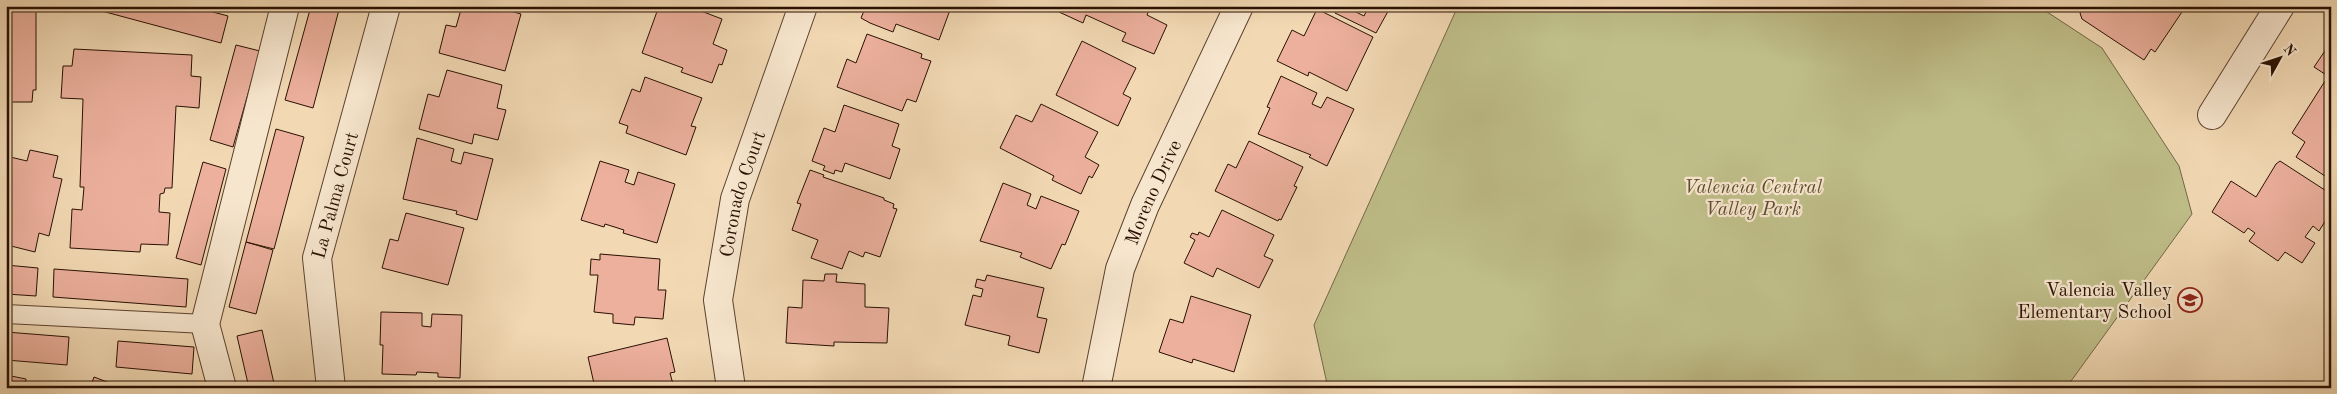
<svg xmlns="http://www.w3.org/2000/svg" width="2337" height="394" font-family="'Old Standard TT',serif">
<rect width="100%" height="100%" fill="#f2d9b4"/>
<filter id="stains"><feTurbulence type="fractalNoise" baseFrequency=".004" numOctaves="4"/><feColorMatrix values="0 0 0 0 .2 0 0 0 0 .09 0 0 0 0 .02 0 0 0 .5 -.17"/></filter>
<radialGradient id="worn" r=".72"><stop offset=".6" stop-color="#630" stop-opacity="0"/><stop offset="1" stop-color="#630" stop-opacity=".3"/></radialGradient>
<path fill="#bfbe89" stroke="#746746" d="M1458 6H2038L2102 48 2179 166 2192 214 2066 388H1328L1314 325Z"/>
<path fill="#ecb09d" stroke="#291002" d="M6 6H36V90H33L32 102H6Z
M83 6H190L228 16 221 43Z
M311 6H340L313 108 285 100Z
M462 6H492L521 14 505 71 439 53 446 25 456 27Z
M659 6H688L722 19 713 44 727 50 722 65 719 64 712 83 681 72 683 68 642 53Z
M866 6H941L950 10 939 40 896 24 893 32 870 23 861 18Z
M1062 6H1151L1147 15 1167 25 1154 54 1122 41 1126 33 1086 15 1083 23 1059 12Z
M1333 6H1344L1364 16 1366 12 1354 6H1391L1376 33 1335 13 1337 8Z
M2084 6H2186L2155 52 2151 49 2144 60 2082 19 2080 13Z
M1317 9 1373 37 1347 91 1309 72 1308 76 1277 61 1292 30 1304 36Z
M867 34 922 54 921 58 931 61 916 102 907 99 902 111 837 87 847 59 856 63Z
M1082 41 1136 68 1123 94 1131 98 1118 126 1056 95Z
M2331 42V78L2314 67Z
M236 45 260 51 233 147 210 140Z
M74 49 192 55 191 76 201 77 199 108 176 106 172 188H165L164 193 160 194 159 212 170 213 168 245 141 244 140 252 70 248 72 209 82 210 84 187H80L83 99 61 98 63 66H72Z
M447 70 502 85 497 108 506 110 498 140 474 134 472 144 419 129 428 94 439 97Z
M1281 76 1317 93 1312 104 1321 108 1327 97 1354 109 1327 166 1309 157 1311 155 1258 134 1270 108 1267 107Z
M645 77 702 98 691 126 696 127 686 155 626 133 628 126 619 123 632 89 640 92Z
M2325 81 2331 85V180L2296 157 2305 142 2292 133Z
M1041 104 1098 132 1085 157 1099 165 1092 178 1089 176 1081 194 1052 180 1054 176 1000 148 1016 115 1032 122Z
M844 105 899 124 892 146 900 149 890 179 845 163 842 172 835 170 834 174 823 170 825 166 812 161 824 128 835 132Z
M276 129 304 137 274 249 246 242Z
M417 138 454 149 451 161 461 164 464 152 493 159 477 220 456 214 457 211 403 199Z
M1249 141 1303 167 1294 186 1297 187 1281 220 1279 219 1278 221 1215 191 1228 164 1236 168Z
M30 150 58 156 53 177 62 179 49 236 39 233 35 252 7 245 9 237 6 236V156L27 161Z
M600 161 629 170 625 182 634 185 638 172 675 184 657 243 623 233 624 230 605 224 604 227 581 220Z
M2280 161 2331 194V212L2319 231 2313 226 2305 237 2315 243 2302 263 2285 252 2278 261 2249 241 2255 233 2248 228 2244 233 2212 212 2231 181 2256 197 2276 164Z
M203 162 226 169 201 265 176 258Z
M810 170 824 175 823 177 884 198V200L894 204 893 208 897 209 880 257 865 252 863 257 849 251 842 269 811 258 818 240 792 230 801 204 797 203Z
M1003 183 1031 194 1027 205 1036 209 1041 196 1079 211 1065 245 1062 244 1051 269 1020 257 1022 253 980 241Z
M1222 210 1274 235 1264 256 1273 260 1259 288 1217 268 1213 277 1184 263 1195 240 1190 237 1192 233 1198 235 1199 232 1209 237Z
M406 213 464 228 448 285 382 268 390 239 398 241Z
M246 242 273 250 256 314 229 307Z
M600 254 660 259 658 290H666L663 319 635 317 634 325 613 323V314L594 312 598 275H590L591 259 600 260Z
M6 265 38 268 36 296 6 294Z
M54 269 188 279 186 307 53 297Z
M825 274H837L836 282 865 284V307L889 308 887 343 834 342V346L786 343 788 307 802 308 803 280 824 281Z
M987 275 1044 288 1037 317 1047 319 1039 353 1008 345 1010 336 965 325 973 295 981 297 983 289 975 287 977 279 985 281Z
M1191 296 1251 315 1234 372 1193 359 1192 363 1159 352 1170 319 1183 323Z
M381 312 422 313V326L431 327 432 314 462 315 460 378 438 377V373L417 372 416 375 382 374 383 345H380Z
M262 330 275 388H249L237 336Z
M6 332 69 337 67 365 6 360Z
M667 338 675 372 670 373 674 388H595L588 357Z
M118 341 194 347 192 374 116 367Z
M6 375 26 379 25 388H6Z
M94 377 123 388H90Z"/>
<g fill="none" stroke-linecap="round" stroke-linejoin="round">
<defs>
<path id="service" d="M6 314 205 324"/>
<g id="minor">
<path d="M2212 115 2280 6"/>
<path d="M222 388 205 324 285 6"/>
<path id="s1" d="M331 388 317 258 386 6"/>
<path id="s2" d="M731 388 718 300 735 199 803 6"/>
<path id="s3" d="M1096 388 1120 269 1145 205 1239 6"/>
</g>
</defs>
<use href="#service" stroke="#5b422e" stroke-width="20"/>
<use href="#minor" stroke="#5b422e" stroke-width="30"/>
<use href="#service" stroke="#f7e6ce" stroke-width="18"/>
<use href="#minor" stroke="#f7e6ce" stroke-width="28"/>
</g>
<defs>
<symbol id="school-ring" viewBox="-11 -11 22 22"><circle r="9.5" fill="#f7e6ce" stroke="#8f2418" stroke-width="1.5"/><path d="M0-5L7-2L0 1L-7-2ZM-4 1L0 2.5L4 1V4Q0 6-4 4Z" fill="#8f2418"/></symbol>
</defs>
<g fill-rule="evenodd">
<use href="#school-ring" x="2176" y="286" width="28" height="28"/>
</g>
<g text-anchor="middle" stroke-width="4.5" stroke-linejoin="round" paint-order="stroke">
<g font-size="19" font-style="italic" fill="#5e4d31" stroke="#f7e6ce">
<text x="1753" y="193">Valencia Central<tspan x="1753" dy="22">Valley Park</tspan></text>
</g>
<g font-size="19" fill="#291002" stroke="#f7e6ce">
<text dy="7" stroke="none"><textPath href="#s3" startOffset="205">Moreno Drive</textPath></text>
<text dy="7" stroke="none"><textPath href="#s2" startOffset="198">Coronado Court</textPath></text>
<text dy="7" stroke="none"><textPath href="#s1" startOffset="196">La Palma Court</textPath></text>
</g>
<g font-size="19" fill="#291002" stroke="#f7e6ce" text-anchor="end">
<text x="2172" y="296">Valencia Valley<tspan x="2172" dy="22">Elementary School</tspan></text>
</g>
</g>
<rect width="2337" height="394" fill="none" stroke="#f2d9b4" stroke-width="25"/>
<rect x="8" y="8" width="2322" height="379" fill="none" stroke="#291002" stroke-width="2.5"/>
<rect x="12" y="12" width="2312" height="369" fill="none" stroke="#291002"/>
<g transform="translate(2280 58) rotate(50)" stroke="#f7e6ce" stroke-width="4" paint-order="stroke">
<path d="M0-4L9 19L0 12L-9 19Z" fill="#291002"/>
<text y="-8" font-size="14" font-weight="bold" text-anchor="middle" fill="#291002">N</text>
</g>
<rect width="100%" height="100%" filter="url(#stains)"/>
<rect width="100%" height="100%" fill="url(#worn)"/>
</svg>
